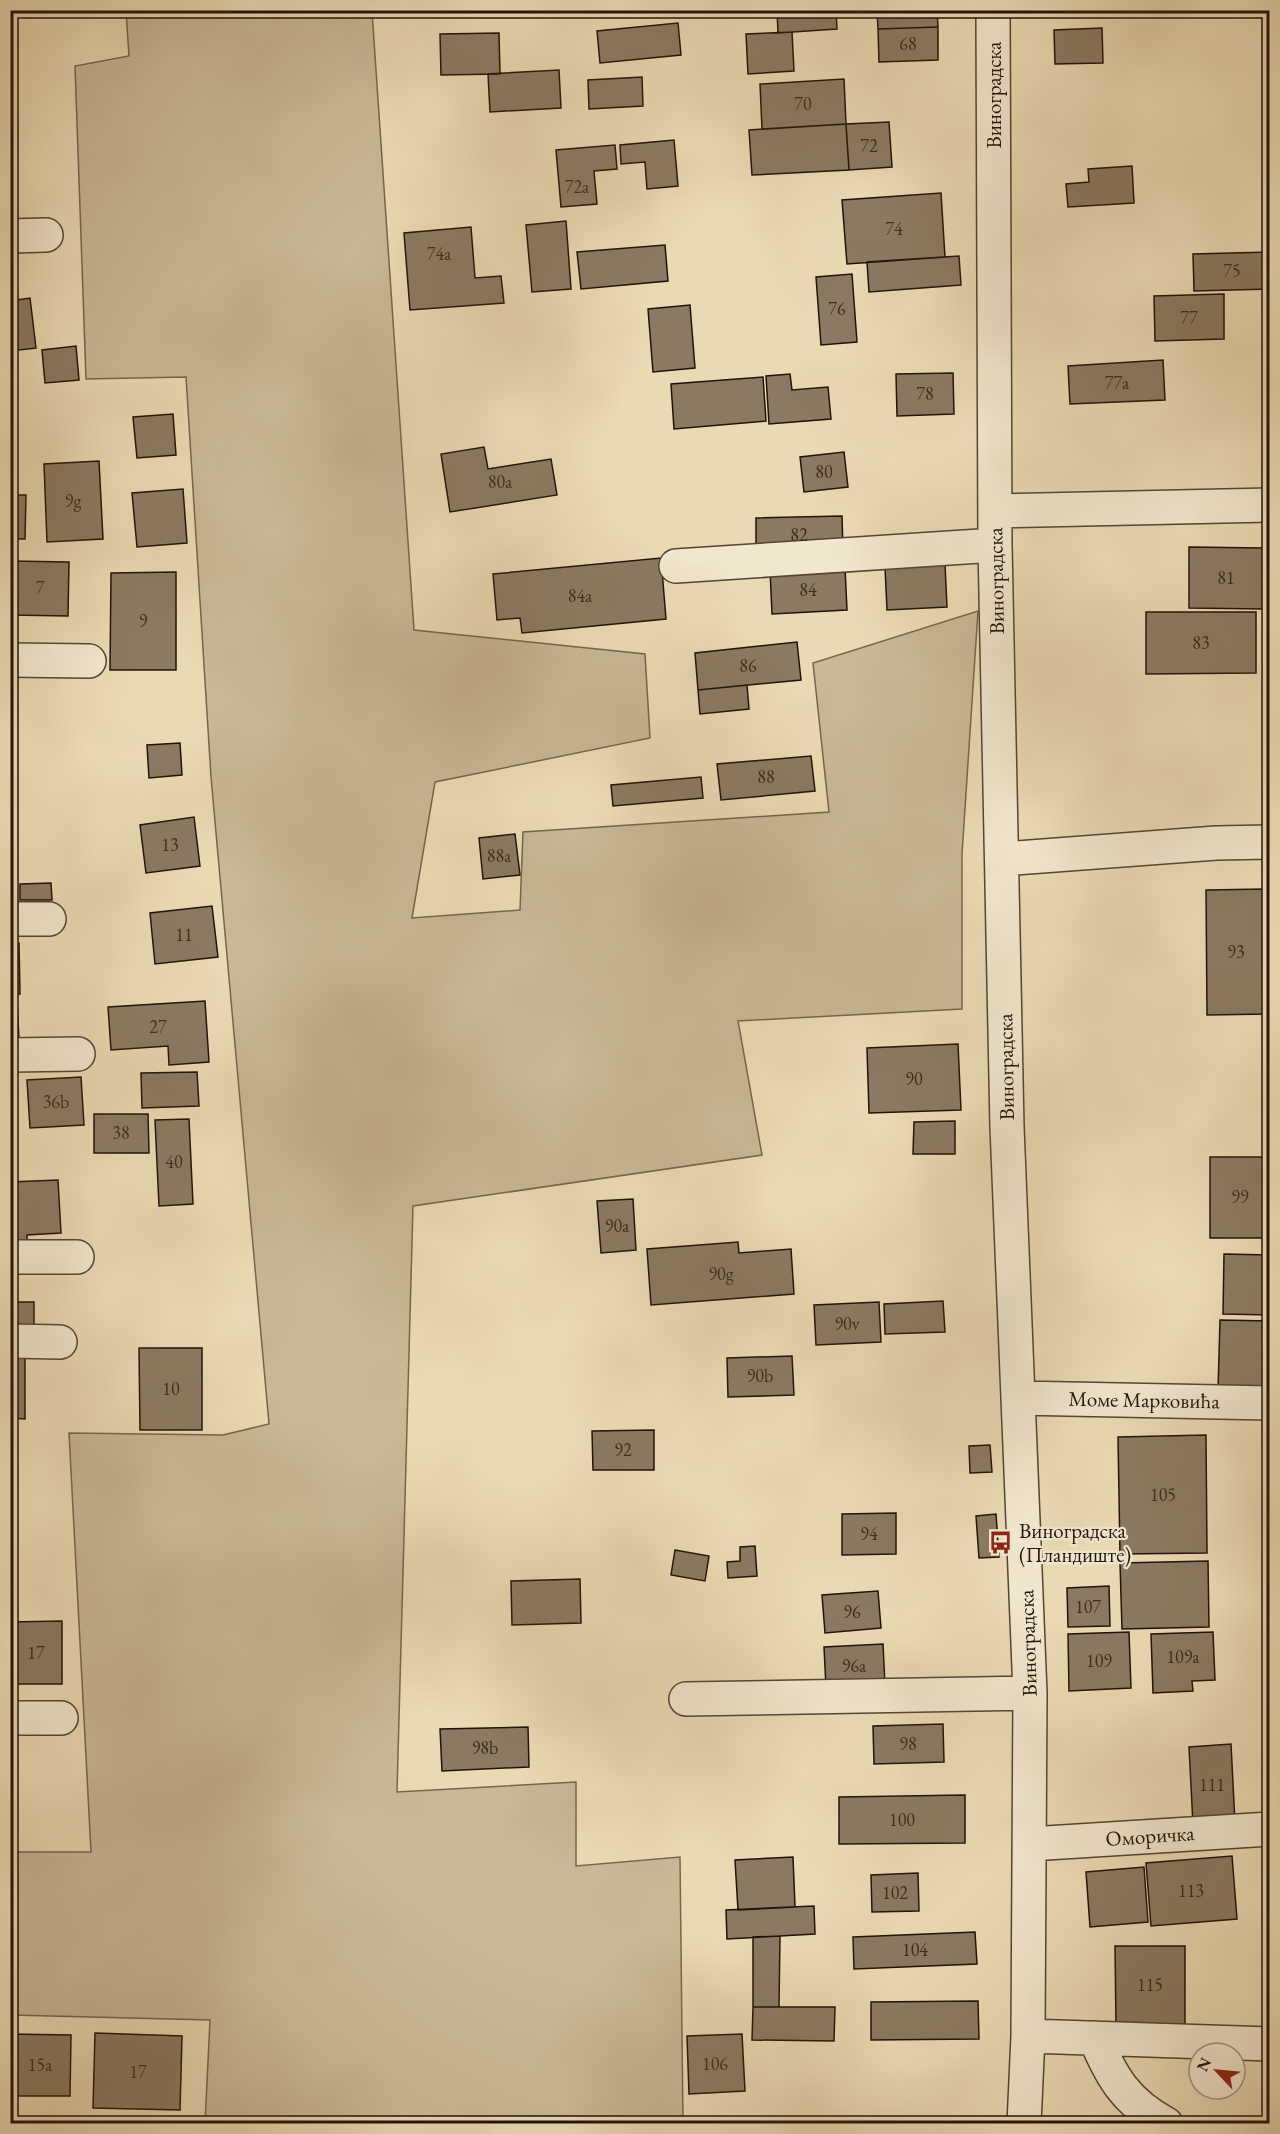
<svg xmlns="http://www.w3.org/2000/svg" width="1280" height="2134" font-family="'EB Garamond',serif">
<rect width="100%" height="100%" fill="#eadab3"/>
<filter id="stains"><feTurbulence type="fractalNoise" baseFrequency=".00333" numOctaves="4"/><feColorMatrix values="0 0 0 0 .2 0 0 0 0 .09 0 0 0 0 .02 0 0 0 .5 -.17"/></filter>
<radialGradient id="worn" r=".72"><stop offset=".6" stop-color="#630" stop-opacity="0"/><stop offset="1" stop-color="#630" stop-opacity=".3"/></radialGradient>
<path fill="#c8b896" stroke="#746650" stroke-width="1.5" d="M126 11H372L414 630 645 654 650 738 435 782 412 918 520 910 523 832 829 812 813 663 978 611 962 854V1009L738 1021 762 1155 413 1206 397 1792 576 1782V1866L680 1857 683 2123H205L210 2020 11 2015V1852H91L69 1433 223 1435 269 1424 211 777 186 377 86 379 75 66 129 56Z"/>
<path fill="#8a7a62" stroke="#21130a" stroke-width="1.5" d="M777 10H836L837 29 778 33Z
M877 10H937L938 27 878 29Z
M678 23 681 55 600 63 597 31Z
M938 27V60L879 62 878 29Z
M1102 28 1103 63 1055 64 1054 30Z
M792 32 794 71 748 74 746 34Z
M499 33 500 74 441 75 440 34Z
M559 70 561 108 490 112 488 74Z
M642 77 643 106 589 109 588 80Z
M844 79 846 124 762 129 760 84Z
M889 122 892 167 849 170 846 124Z
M846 124 849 170 752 175 749 130Z
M674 140 678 186 647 189 645 162 621 164 620 145Z
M615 145 617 169 594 171 597 204 561 207 556 150Z
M1132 166 1134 203 1068 207 1066 184 1089 182 1088 169Z
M941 193 945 257 847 264 842 200Z
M566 221 571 289 532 292 526 225Z
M471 227 475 278 501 276 504 303 410 310 404 233Z
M665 245 668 281 581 289 577 252Z
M1270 252V289L1194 291 1193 254Z
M959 256 961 285 869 292 867 262Z
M852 274 857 342 821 345 816 277Z
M1224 294V339L1155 341 1154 296Z
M30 298 36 348 10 351V301Z
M690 305 695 368 653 372 648 309Z
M76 346 79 380 45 383 42 350Z
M1163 360 1165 400 1070 404 1068 366Z
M953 373 954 414 897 416 896 374Z
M790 374 792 390 828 387 831 419 769 424 766 376Z
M763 377 766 421 674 429 671 384Z
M173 414 176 455 137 458 133 417Z
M484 447 488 469 551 459 557 495 450 512 441 454Z
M844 452 848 487 804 492 800 457Z
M99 461 103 539 47 542 44 464Z
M183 489 187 543 137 547 132 493Z
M10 495H26L25 539H10Z
M842 516 843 551 756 552V518Z
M1189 547 1264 548 1263 609 1189 608Z
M661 558 666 619 522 633 520 618 497 620 493 574Z
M10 561 69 562 68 616 10 615Z
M945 564 947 607 887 610 885 567Z
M845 567 847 610 772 614 770 570Z
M176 572V670H110L111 573Z
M1146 612H1256V673L1146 674Z
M797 642 801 680 698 690 695 653Z
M747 685 749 709 700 714 698 690Z
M180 743 182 775 149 778 147 745Z
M811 756 815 791 721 800 717 764Z
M701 777 703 798 613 806 611 785Z
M194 817 200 866 146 873 140 825Z
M515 834 520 875 483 879 479 838Z
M51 883 52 900H20V884Z
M1265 889 1267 1014 1207 1015 1206 890Z
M212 906 218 957 155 964 150 913Z
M10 943H19L20 994 10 995Z
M205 1001 209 1062 169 1065 168 1046 111 1050 108 1007Z
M10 1002H17L19 1039 10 1040Z
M958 1044 961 1110 869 1113 867 1048Z
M197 1072 199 1106 142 1108 141 1073Z
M81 1077 84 1125 30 1128 27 1080Z
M94 1114H148L149 1153H94Z
M189 1119 193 1204 159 1206 155 1120Z
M955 1121V1154H913L914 1122Z
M1210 1157H1270V1238H1210Z
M58 1180 61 1233 27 1235V1245L10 1246V1182Z
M633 1199 636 1250 601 1253 597 1201Z
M738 1242 739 1253 791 1249 794 1294 651 1305 647 1249Z
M1224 1254 1270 1255V1315L1223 1314Z
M10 1296 11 1302H34V1332L10 1333Z
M943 1301 945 1332 885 1334 884 1304Z
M879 1302 881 1342 816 1345 814 1305Z
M1220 1320 1270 1321V1392L1218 1391Z
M139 1348H202V1430H140Z
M792 1356 794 1395 728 1397 727 1358Z
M10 1358H25V1419L10 1418Z
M654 1430V1470H593L592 1431Z
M1206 1435 1207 1553 1120 1554 1118 1437Z
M990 1445 992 1472 970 1473 969 1446Z
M896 1513V1554L842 1555V1514Z
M996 1514 999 1557 979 1558 976 1516Z
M755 1546 757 1576 728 1578 727 1562 740 1561V1547Z
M675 1550 709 1556 705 1581 671 1575Z
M1208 1561 1209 1627 1122 1629 1120 1563Z
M580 1579 581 1623 512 1625 511 1581Z
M1109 1586 1110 1626 1068 1627 1067 1588Z
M878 1591 881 1628 825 1633 822 1595Z
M62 1621V1684H10V1622Z
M1129 1632 1131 1688 1069 1691 1068 1634Z
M1213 1632 1215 1680 1192 1681 1193 1691 1153 1693 1151 1634Z
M883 1644 885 1685 826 1687 824 1647Z
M943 1724 944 1762 874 1764 873 1726Z
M528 1727 529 1767 442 1771 440 1729Z
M1231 1744 1235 1823 1193 1825 1189 1747Z
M965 1795V1843L839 1844V1797Z
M1232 1856 1237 1919 1151 1926 1146 1863Z
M793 1857 795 1907 738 1910 735 1860Z
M1144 1867 1148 1922 1090 1927 1086 1872Z
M918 1873 919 1911 872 1912 871 1875Z
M814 1906 815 1934 727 1939 726 1910Z
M975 1932 977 1964 854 1969 853 1937Z
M780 1936 779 2007H753V1937Z
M1115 1946H1185V2024L1116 2025Z
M978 2001 979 2039 871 2040V2002Z
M753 2007H835L834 2041 752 2040Z
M95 2033 182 2036 180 2110 93 2108Z
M10 2034 71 2035 70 2096H10Z
M742 2034 745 2091 689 2094 687 2036Z"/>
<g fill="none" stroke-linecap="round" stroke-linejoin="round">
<defs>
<path id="minor" d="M993 10 995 545 1007 1127 1030 1693 1028 2036 1024 2124
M10 236 46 235
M995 511 1270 505
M676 566 995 545
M10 660 89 661
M1002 859 1216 843 1270 842
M10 919H49
M10 1055 78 1054
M10 1257H77
M10 1341 60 1342
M1018 1398 1270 1403
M686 1699 1030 1693
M10 1718H61
M1030 1844 1270 1829
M1028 2036 1270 2044
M1095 2038C1112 2078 1126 2102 1166 2124"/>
</defs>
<use href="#minor" stroke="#534534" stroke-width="36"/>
<use href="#minor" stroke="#f1e7ce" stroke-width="33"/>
</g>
<defs>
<symbol id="bus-bare" viewBox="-9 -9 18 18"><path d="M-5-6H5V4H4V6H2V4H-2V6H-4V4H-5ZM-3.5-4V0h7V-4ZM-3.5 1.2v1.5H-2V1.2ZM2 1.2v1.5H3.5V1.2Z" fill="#8f2418" stroke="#f1e7ce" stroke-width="2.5" paint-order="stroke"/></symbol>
</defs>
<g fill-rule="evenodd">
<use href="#bus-bare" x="984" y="1526" width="33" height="33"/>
</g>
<g text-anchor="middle" stroke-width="4.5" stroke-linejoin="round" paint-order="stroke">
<g font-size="18" fill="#3b2d20">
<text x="908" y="50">68</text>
<text x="803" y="110">70</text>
<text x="869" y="152">72</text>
<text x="577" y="193">72a</text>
<text x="894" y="235">74</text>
<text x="439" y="260">74a</text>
<text x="1232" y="277">75</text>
<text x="837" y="315">76</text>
<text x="1189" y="324">77</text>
<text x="1117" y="389">77a</text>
<text x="925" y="400">78</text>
<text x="824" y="478">80</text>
<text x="500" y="488">80a</text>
<text x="73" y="507">9g</text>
<text x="799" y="541">82</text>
<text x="1226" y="584">81</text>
<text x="40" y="594">7</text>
<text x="808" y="596">84</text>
<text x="580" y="602">84a</text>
<text x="143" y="627">9</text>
<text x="1201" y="649">83</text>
<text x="748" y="672">86</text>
<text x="766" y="783">88</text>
<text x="170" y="851">13</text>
<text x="499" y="862">88a</text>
<text x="184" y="941">11</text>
<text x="1236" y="958">93</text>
<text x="158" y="1033">27</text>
<text x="914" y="1085">90</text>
<text x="56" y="1108">36b</text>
<text x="121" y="1139">38</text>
<text x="174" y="1168">40</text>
<text x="1240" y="1203">99</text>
<text x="617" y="1232">90a</text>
<text x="721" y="1280">90g</text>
<text x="847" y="1330">90v</text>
<text x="760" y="1382">90b</text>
<text x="171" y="1395">10</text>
<text x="623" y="1456">92</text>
<text x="1163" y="1501">105</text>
<text x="869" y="1540">94</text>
<text x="1088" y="1613">107</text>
<text x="852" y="1618">96</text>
<text x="36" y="1659">17</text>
<text x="1183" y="1663">109a</text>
<text x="1099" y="1667">109</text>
<text x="854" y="1672">96a</text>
<text x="908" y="1750">98</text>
<text x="485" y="1754">98b</text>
<text x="1212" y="1791">111</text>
<text x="902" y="1826">100</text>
<text x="1191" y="1897">113</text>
<text x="895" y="1899">102</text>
<text x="915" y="1956">104</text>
<text x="1150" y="1991">115</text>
<text x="715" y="2070">106</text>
<text x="40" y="2071">15a</text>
<text x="138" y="2078">17</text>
</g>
<g font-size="21" fill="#21130a" stroke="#f1e7ce">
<text transform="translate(994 95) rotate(-90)" y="7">Виноградска</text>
<text transform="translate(996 581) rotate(-91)" y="7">Виноградска</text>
<text transform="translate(1006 1067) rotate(-91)" y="7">Виноградска</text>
<text transform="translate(1144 1400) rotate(1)" y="7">Моме Марковића</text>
<text transform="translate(1028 1643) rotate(-92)" y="7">Виноградска</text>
<text transform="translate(1150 1836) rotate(-4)" y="7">Оморичка</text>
</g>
<g font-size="21" fill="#21130a" stroke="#f1e7ce" text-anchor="start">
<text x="1019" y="1538">Виноградска<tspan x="1019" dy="24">(Пландиште)</tspan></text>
</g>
</g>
<rect width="1280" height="2134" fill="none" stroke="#eadab3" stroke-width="36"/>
<rect x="12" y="12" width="1256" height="2110" fill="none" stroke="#21130a" stroke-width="3"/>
<rect x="18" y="18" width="1244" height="2098" fill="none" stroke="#21130a" stroke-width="1.5"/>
<g transform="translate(1217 2071) rotate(296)"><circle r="28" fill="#f1e7ce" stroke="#9e9280" stroke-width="1.5"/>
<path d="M0-4.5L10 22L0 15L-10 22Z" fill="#8f2418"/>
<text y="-9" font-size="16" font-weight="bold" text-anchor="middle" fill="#21130a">N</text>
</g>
<rect width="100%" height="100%" filter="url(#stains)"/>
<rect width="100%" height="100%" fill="url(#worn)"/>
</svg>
